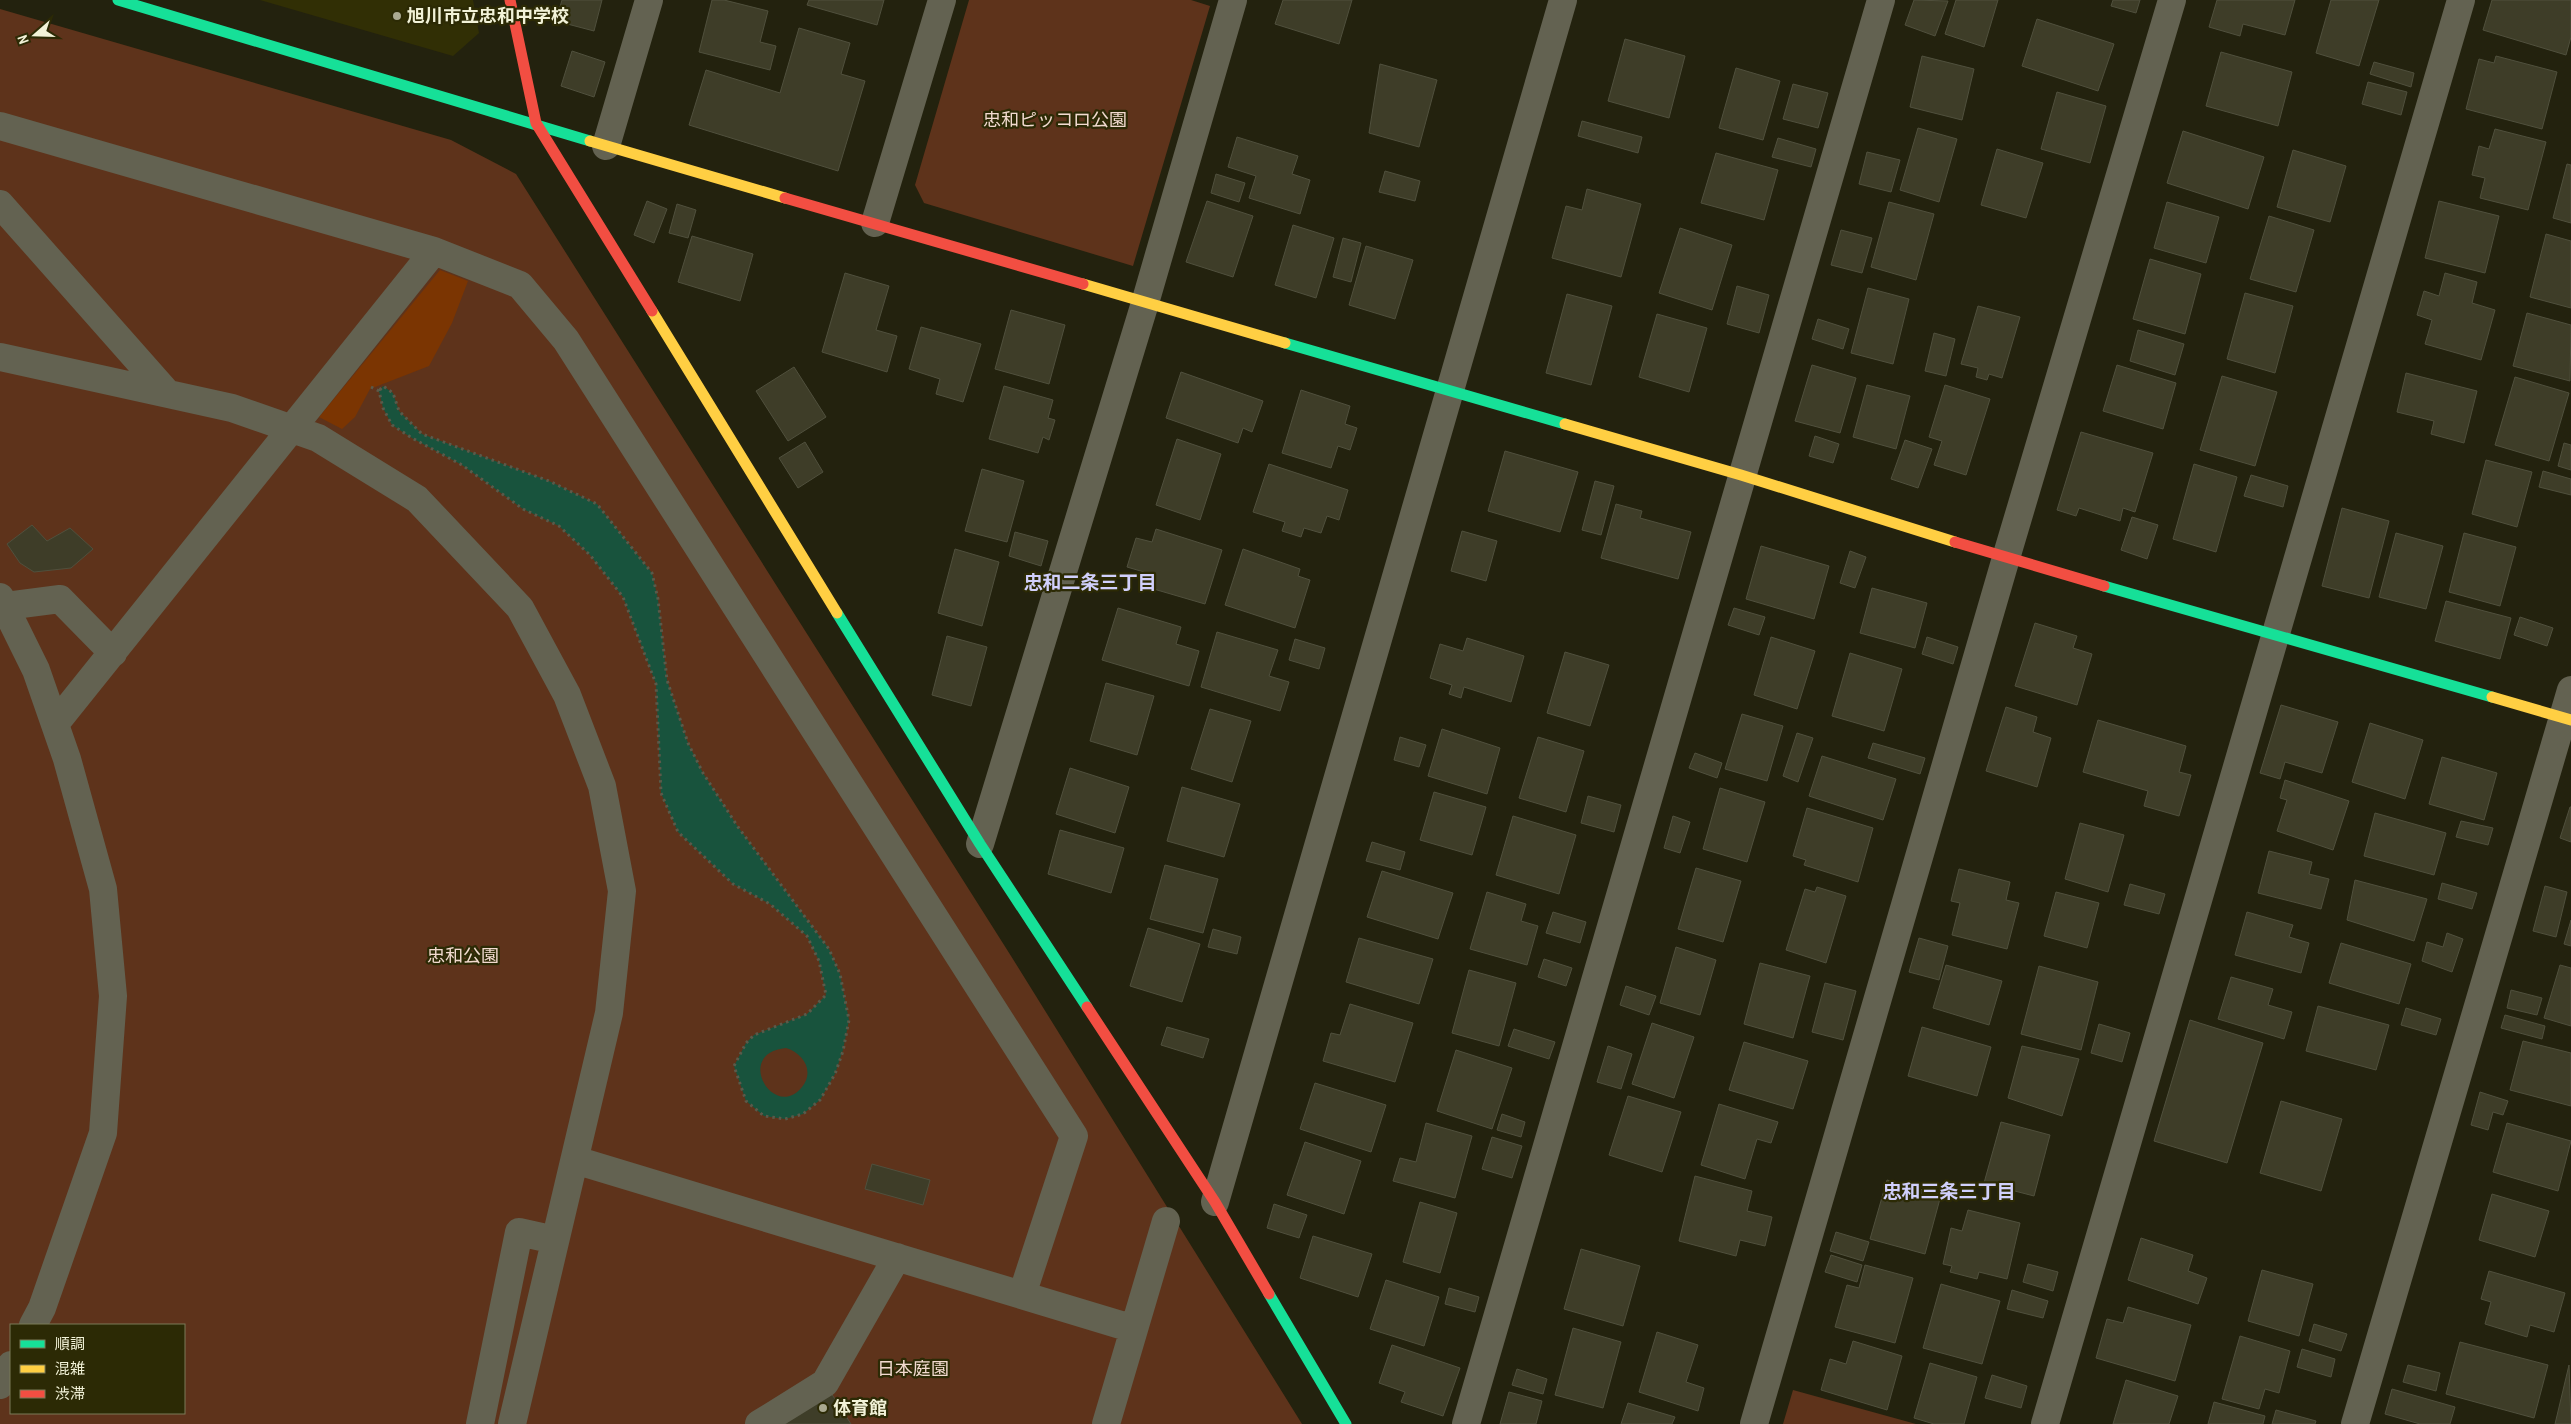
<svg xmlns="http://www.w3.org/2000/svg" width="2571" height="1424" font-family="'Archivo Narrow','Noto Sans JP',sans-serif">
<rect width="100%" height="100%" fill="#23220e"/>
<path fill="#312f05" d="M260 0H473L479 33 453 56Z"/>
<path fill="#5e331b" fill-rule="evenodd" d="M969 0H1191L1210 6 1133 266 924 203 915 185Z
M0 9 451 140 516 174 1011 956 1302 1424H0ZM11 1325H184V1413H11Z
M1793 1390 1916 1424H1783Z"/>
<path fill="#7b3502" d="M440 270 468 281 452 323 429 366 370 389 355 417 342 429 319 417Z"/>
<path fill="#18533d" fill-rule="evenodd" d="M383 386 393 393 399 411 422 434 549 481 597 504 652 573 658 599 667 680 688 743 703 773 738 827 829 949 840 974 849 1020 843 1050 835 1074 820 1100 803 1114 785 1119 764 1116 746 1101 734 1066 746 1043 754 1035 807 1014 826 995 819 961 807 936 770 904 733 884 678 832 661 793 656 684 623 597 590 555 559 526 523 509 462 465 412 438 392 425 383 408 379 391ZM786 1048C803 1053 815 1071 802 1087 774 1122 733 1053 786 1048Z"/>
<path fill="#3e3d28" stroke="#50503d" d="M562 0H602L594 31 556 21Z
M712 0H724L768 11 760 42 776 46 770 70 699 52Z
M809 0H884L877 25 807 5Z
M1283 0H1352L1339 44 1275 24Z
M1914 0 1948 1 1935 36 1905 25Z
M1956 0H1998L1984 47 1945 34Z
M2113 0H2140L2136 13 2111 6Z
M2217 0H2295L2285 35 2243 24 2240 36 2209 27Z
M2331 0H2379L2359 66 2316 53Z
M2492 0H2571V37L2566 55 2483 30Z
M2037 19 2114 44 2098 91 2022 66Z
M799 28 850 43 841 74 865 81 838 171 689 125 706 70 780 93Z
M1625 39 1685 56 1669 118 1608 101Z
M572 51 605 62 594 97 561 86Z
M2221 52 2292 72 2278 126 2206 106Z
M1922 56 1974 69 1962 120 1910 107Z
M2496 56 2557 72 2542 129 2466 109 2479 59 2494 63Z
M2374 62 2414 73 2411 87 2370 74Z
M1380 64 1437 80 1419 147 1369 133Z
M1736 68 1780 81 1763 140 1719 128Z
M2368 82 2407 92 2401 115 2362 104Z
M1793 84 1828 93 1818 128 1783 119Z
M2057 92 2106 106 2090 163 2041 149Z
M1582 121 1642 137 1638 153 1578 136Z
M1918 128 1957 139 1939 202 1900 190Z
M2495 129 2546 142 2528 210 2480 198 2485 178 2472 175 2479 146 2489 149Z
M2183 131 2264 157 2248 209 2167 183Z
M1237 137 1298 156 1292 174 1310 180 1300 214 1249 198 1256 176 1228 167Z
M1778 138 1816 149 1811 167 1772 157Z
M1997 149 2043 163 2026 218 1981 205Z
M2293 150 2346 166 2330 222 2277 207Z
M1867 152 1900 160 1891 192 1859 184Z
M1716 153 1778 170 1764 220 1701 203Z
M2567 164 2571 165V223L2553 218Z
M1385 171 1420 181 1415 201 1379 192Z
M1216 174 1245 183 1239 202 1211 193Z
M1587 189 1641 204 1621 277 1552 258 1566 206 1582 210Z
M647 201 667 209 654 243 634 235Z
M1207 201 1253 216 1233 277 1186 262Z
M2439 201 2499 216 2485 273 2425 258Z
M1889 202 1934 214 1916 280 1871 267Z
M2167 202 2219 217 2206 263 2154 248Z
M677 204 696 210 688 238 669 233Z
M2269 216 2314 230 2296 292 2250 279Z
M1293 225 1334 238 1316 298 1275 285Z
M1680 228 1732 245 1712 310 1659 293Z
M1841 230 1872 238 1862 273 1831 265Z
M2546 234 2571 241V308L2530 297Z
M692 236 753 254 740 301 678 282Z
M1343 238 1361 243 1351 282 1333 277Z
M1366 246 1413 260 1395 319 1349 305Z
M2150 259 2201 274 2185 334 2133 319Z
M845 273 889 286 876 330 897 336 887 372 822 352Z
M2445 273 2477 282 2472 303 2495 310 2481 360 2425 344 2432 320 2417 315 2424 291 2439 296Z
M1737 286 1769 295 1759 333 1727 324Z
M1868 288 1909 299 1893 364 1851 353Z
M2245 293 2293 306 2275 373 2227 359Z
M1567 294 1612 306 1591 385 1546 373Z
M1978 306 2020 317 2002 378 1989 374 1987 380 1976 377 1978 368 1961 364Z
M1011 310 1065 325 1049 384 995 369Z
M2527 313 2571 325 2570 381 2513 366Z
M1657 314 1707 328 1689 392 1639 377Z
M1818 319 1849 329 1843 349 1812 339Z
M921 327 981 344 963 402 936 394 940 379 909 369Z
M2138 330 2184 344 2175 375 2130 361Z
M1934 333 1955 339 1946 376 1925 371Z
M1812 365 1856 378 1840 433 1795 421Z
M2117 365 2176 383 2163 429 2103 411Z
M794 367 826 417 788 441 756 391Z
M1181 372 1263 401 1252 432 1243 428 1238 443 1166 418Z
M2406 373 2477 391 2464 443 2431 434 2434 421 2397 412Z
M2222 376 2277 392 2255 466 2200 450Z
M2515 377 2569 393 2549 461 2495 445Z
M1867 385 1910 396 1896 449 1853 437Z
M1945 385 1990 399 1966 475 1934 465 1942 441 1929 437Z
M1004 386 1053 400 1048 418 1055 420 1049 440 1043 437 1038 453 989 439Z
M1301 390 1350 406 1345 424 1357 428 1350 450 1338 446 1331 468 1282 453Z
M2081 432 2153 453 2135 512 2123 508 2120 521 2079 508 2076 516 2057 510Z
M1815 436 1839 444 1833 463 1809 456Z
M1177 439 1221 454 1200 520 1156 505Z
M1905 440 1932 449 1918 488 1891 479Z
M805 442 823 472 798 488 779 458Z
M2564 443 2571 445V470L2558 466Z
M1505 451 1578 472 1560 532 1488 511Z
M2486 460 2532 472 2517 527 2472 514Z
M1269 464 1348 490 1339 520 1327 516 1321 533 1304 528 1301 537 1282 531 1285 522 1253 512Z
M2194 464 2237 477 2216 552 2173 539Z
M982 469 1024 481 1007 542 965 531Z
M2543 471 2571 479V495L2539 487Z
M2251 475 2288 486 2283 507 2244 496Z
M1595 481 1614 486 1601 535 1582 530Z
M1616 504 1642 511 1640 518 1691 532 1678 579 1601 558Z
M2342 508 2389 521 2369 598 2322 586Z
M2132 517 2158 525 2147 559 2121 550Z
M32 525 47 541 70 528 93 549 71 568 34 572 20 563 7 544Z
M1156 529 1222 550 1205 604 1140 585 1144 572 1127 567 1136 538 1152 542Z
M1462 531 1497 541 1486 581 1451 571Z
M1015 532 1048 541 1041 566 1009 556Z
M2396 533 2443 546 2426 609 2379 597Z
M2464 533 2516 547 2500 606 2449 592Z
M1761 546 1829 566 1814 619 1746 599Z
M955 549 999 562 982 626 938 613Z
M1243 549 1300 569 1298 576 1310 580 1295 628 1225 605Z
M1850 551 1866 557 1855 588 1840 583Z
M1872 588 1927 603 1915 648 1860 633Z
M2446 601 2511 618 2500 659 2435 641Z
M1118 608 1181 627 1176 644 1199 651 1189 686 1102 660Z
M1734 608 1765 617 1759 635 1728 625Z
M2520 617 2553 628 2547 646 2514 635Z
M2035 623 2077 636 2073 648 2092 654 2077 705 2015 686Z
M1217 632 1278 650 1269 676 1289 682 1280 711 1201 687Z
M947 636 987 647 971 706 932 695Z
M1771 637 1815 651 1797 709 1754 695Z
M1927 637 1958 647 1953 664 1922 654Z
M1467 638 1524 656 1511 702 1464 687 1461 698 1449 694 1452 685 1430 678 1440 644 1463 651Z
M1295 639 1325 648 1319 669 1289 660Z
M1565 652 1609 665 1590 726 1547 713Z
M1850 653 1902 669 1884 731 1832 716Z
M1106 683 1154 696 1137 755 1090 741Z
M2281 705 2338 722 2322 773 2285 762 2280 779 2260 773Z
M2006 707 2037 717 2033 732 2051 738 2037 787 1986 771Z
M1210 709 1251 721 1232 782 1191 769Z
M1742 714 1783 726 1767 781 1725 769Z
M2098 720 2186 746 2179 772 2191 775 2179 816 2144 806 2148 791 2083 772Z
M2370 723 2423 740 2405 799 2352 782Z
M1442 729 1500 748 1487 794 1428 776Z
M1797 733 1813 738 1798 782 1783 776Z
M1400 737 1426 745 1419 767 1394 760Z
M1538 737 1584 751 1566 812 1519 798Z
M1873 743 1925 758 1920 774 1868 758Z
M1695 753 1722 763 1717 778 1689 768Z
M1822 756 1896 779 1883 820 1809 796Z
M2442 757 2497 773 2484 820 2429 804Z
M1070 768 1129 787 1115 833 1056 814Z
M2285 780 2349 801 2333 850 2277 831 2287 800 2280 798Z
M1182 787 1240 804 1224 857 1167 841Z
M1720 788 1765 802 1747 862 1703 849Z
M1434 792 1486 807 1472 855 1420 840Z
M1588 796 1621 805 1614 832 1581 823Z
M2570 807H2571V842L2560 838Z
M1807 808 1873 828 1858 882 1804 865 1806 860 1793 856Z
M2375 813 2446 833 2434 875 2364 856Z
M1513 816 1576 835 1559 894 1496 875Z
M1673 816 1690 822 1680 853 1664 848Z
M2461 821 2493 828 2488 845 2456 837Z
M2080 823 2124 835 2108 892 2065 879Z
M1060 830 1124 848 1111 893 1048 874Z
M1372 842 1405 852 1400 870 1366 861Z
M2269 851 2312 862 2309 874 2329 879 2321 909 2258 893Z
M1165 865 1218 879 1203 933 1150 919Z
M1696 868 1741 881 1723 942 1678 929Z
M1959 869 2010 882 2006 900 2019 903 2007 949 1952 935 1960 903 1951 901Z
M1382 871 1453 893 1438 939 1367 917Z
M2355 880 2427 899 2414 941 2347 920Z
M2442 883 2477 893 2472 909 2438 899Z
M2130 884 2165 894 2159 914 2124 905Z
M2545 886 2567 892 2556 937 2533 931Z
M1817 887 1846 896 1826 963 1786 950 1805 889 1815 892Z
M1487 892 1526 904 1521 921 1538 926 1527 965 1470 949Z
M2056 892 2099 903 2087 948 2044 936Z
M1553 912 1586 922 1580 943 1546 933Z
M2247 912 2293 925 2289 937 2309 943 2301 973 2235 955Z
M2571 920V946L2564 944Z
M1148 928 1200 944 1182 1002 1130 986Z
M1213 929 1241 937 1237 954 1208 947Z
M2447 933 2463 939 2452 972 2422 961 2427 942 2443 947Z
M1359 938 1433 959 1419 1004 1346 982Z
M1919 938 1948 946 1939 980 1909 972Z
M2341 943 2411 964 2399 1004 2329 983Z
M1676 947 1716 960 1700 1015 1660 1003Z
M1544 959 1572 968 1566 986 1538 977Z
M1760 963 1810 976 1793 1038 1744 1024Z
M1946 965 2002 981 1989 1025 1933 1008Z
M2560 965 2571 968V1026L2544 1018Z
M2039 966 2098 982 2081 1050 2021 1034Z
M1469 970 1516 983 1499 1046 1452 1033Z
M2231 977 2273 989 2268 1005 2292 1012 2284 1039 2218 1019Z
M1825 983 1856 991 1843 1040 1812 1032Z
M1626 986 1656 996 1649 1015 1620 1005Z
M2511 990 2542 998 2537 1015 2507 1008Z
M1350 1004 1413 1023 1395 1082 1323 1061 1331 1033 1340 1035Z
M2318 1006 2389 1025 2376 1070 2306 1051Z
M2406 1008 2441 1019 2436 1035 2401 1025Z
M2505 1015 2545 1026 2542 1039 2501 1028Z
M2190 1020 2263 1043 2227 1163 2154 1141Z
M1652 1023 1694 1037 1674 1098 1632 1084Z
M2099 1024 2130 1033 2122 1062 2091 1053Z
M1167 1027 1209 1039 1203 1058 1161 1045Z
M1922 1027 1991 1047 1977 1096 1908 1076Z
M1514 1029 1555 1042 1549 1059 1508 1046Z
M2523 1041 2571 1053V1106L2510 1090Z
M1744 1042 1808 1061 1793 1109 1729 1090Z
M1608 1046 1632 1054 1621 1089 1597 1082Z
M2022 1046 2079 1059 2062 1116 2008 1098Z
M1456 1050 1512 1068 1492 1129 1437 1111Z
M1315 1083 1386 1105 1371 1152 1300 1129Z
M2480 1092 2508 1101 2503 1115 2493 1112 2488 1130 2471 1125Z
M1628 1096 1681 1112 1662 1172 1609 1155Z
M2281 1101 2342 1119 2321 1191 2260 1173Z
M1719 1104 1778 1122 1771 1143 1757 1139 1745 1179 1701 1165Z
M1502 1114 1525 1122 1521 1137 1497 1130Z
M2001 1122 2050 1135 2034 1196 1984 1183Z
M1426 1123 1472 1136 1455 1198 1393 1181 1400 1158 1416 1162Z
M2507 1123 2571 1141 2558 1191 2493 1172Z
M1492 1137 1522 1146 1512 1178 1482 1169Z
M1305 1142 1361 1161 1344 1214 1287 1195Z
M872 1164 930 1180 923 1205 865 1189Z
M1695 1176 1752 1191 1747 1211 1772 1217 1765 1246 1740 1240 1736 1256 1679 1241Z
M1887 1180 1941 1195 1925 1254 1870 1239Z
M2492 1194 2549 1211 2535 1257 2479 1240Z
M1420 1202 1457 1213 1440 1273 1403 1262Z
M1274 1204 1307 1215 1299 1238 1267 1228Z
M1968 1210 2020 1223 2007 1279 1979 1272 1977 1279 1950 1272 1952 1266 1943 1264 1951 1228 1962 1231Z
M1836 1232 1869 1242 1863 1261 1830 1251Z
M1313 1236 1372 1254 1358 1297 1300 1278Z
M2141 1238 2193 1255 2188 1271 2207 1278 2198 1304 2128 1280Z
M1581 1249 1640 1266 1623 1326 1564 1309Z
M1831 1255 1862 1265 1857 1282 1825 1272Z
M2028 1264 2058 1272 2053 1291 2023 1282Z
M1865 1265 1913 1278 1895 1343 1835 1327 1847 1285 1859 1288Z
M2262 1270 2313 1284 2299 1336 2248 1321Z
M2489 1271 2565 1293 2554 1332 2530 1325 2527 1337 2485 1324 2491 1302 2481 1299Z
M1386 1280 1439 1297 1424 1346 1370 1329Z
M1941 1284 2000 1301 1982 1364 1923 1348Z
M1449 1288 1479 1297 1475 1312 1445 1304Z
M2012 1290 2048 1301 2043 1318 2007 1309Z
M2128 1307 2191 1325 2175 1381 2096 1358 2107 1319 2123 1323Z
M2314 1324 2347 1334 2341 1351 2309 1341Z
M1573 1328 1621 1342 1603 1408 1555 1395Z
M1657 1332 1698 1345 1686 1382 1704 1388 1698 1411 1639 1392Z
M2240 1336 2290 1351 2279 1393 2265 1389 2259 1409 2222 1399Z
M1853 1341 1902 1356 1887 1410 1821 1390 1830 1359 1846 1364Z
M2460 1342 2548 1365 2534 1418 2446 1394Z
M1392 1345 1460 1368 1443 1416 1401 1402 1405 1392 1379 1383Z
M2302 1349 2335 1359 2331 1377 2297 1367Z
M1930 1363 1977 1377 1964 1424H1934L1914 1418Z
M2408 1365 2440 1373 2436 1391 2403 1382Z
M2569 1365 2571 1424H2555Z
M1517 1369 1547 1379 1543 1394 1512 1385Z
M1992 1375 2027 1386 2021 1408 1985 1398Z
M2126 1380 2178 1396 2169 1424H2113Z
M2392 1389 2455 1407 2450 1424H2420L2385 1414Z
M1509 1392 1542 1401 1536 1424H1500Z
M831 1393 851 1424H780Z
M2214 1402 2265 1416 2263 1424H2208Z
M1628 1403 1675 1417 1672 1424H1621Z
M2276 1410 2316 1421 2315 1424H2272Z"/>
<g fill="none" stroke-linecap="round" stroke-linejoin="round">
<path stroke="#5a5a4a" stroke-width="3" stroke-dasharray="2.5 4" stroke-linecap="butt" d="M371 387 379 391 383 408 392 425 412 438 462 465 523 509 559 526 590 555 623 597 656 684 661 793 678 832 733 884 770 904 807 936 819 961 826 995 807 1014 754 1035 746 1043 734 1066 746 1101 764 1116 785 1119 803 1114 820 1100 835 1074 843 1051 849 1020 840 974 829 949 738 827 703 773 688 743 667 680 658 599 652 573 597 504 549 481 422 434 399 411 393 393 383 386 379 391"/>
<path stroke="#636251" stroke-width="28" d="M0 126 434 251
M606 146 649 0
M0 204 168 394
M875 223 942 0
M0 357 232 408 318 438 417 499 520 608 567 695 602 786 622 891 609 1013 512 1424
M0 597 36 670 67 759 103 889 113 996 103 1133 42 1308 33 1325
M6 606 60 599 113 653
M55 724 434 251 520 285 566 340 1074 1136 1022 1295
M980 844 1145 303 1233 0
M575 1160 1134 1329
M1215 1202 1563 0
M0 1385 11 1365
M480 1424 519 1232 555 1240
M759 1424 825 1383 897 1257
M1106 1424 1166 1221
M1466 1424 1881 0
M1754 1424 2006 558 2172 0
M2045 1424 2461 0
M2355 1424 2571 690"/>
<path stroke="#16e098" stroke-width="11" d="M118 0 590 141
M1285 343 1565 424
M2104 586 2492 697
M837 613 980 844 1087 1007
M1269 1294 1346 1424"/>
<path stroke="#ffcf43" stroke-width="11" d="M590 141 785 198
M1083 284 1285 343
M652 311 837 613
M1565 424 1741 475 1955 542
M2492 697 2571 720"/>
<path stroke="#f24e42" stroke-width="11" d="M510 0 536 123 652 311
M785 198 1083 284
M1955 542 2104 586
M1087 1007 1215 1202 1269 1294"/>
</g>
<g fill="#aaa991" stroke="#2c2a05" stroke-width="2">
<circle cx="397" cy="16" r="5"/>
<circle cx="823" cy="1408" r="5"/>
</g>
<g text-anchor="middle" stroke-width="4.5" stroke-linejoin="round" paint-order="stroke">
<g font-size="18" font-weight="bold" fill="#f2f2d8" stroke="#2c2a05" text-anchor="start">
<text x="407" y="22">旭川市立忠和中学校</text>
<text x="833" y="1414">体育館</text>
</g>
<g font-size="18" fill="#f2dacf" stroke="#2c2a05">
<text x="1055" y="126">忠和ピッコロ公園</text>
<text x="463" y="962">忠和公園</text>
<text x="913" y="1375">日本庭園</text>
</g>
<g font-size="19" font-weight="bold" fill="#d1d0fc" stroke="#2c2a05">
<text x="1090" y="589">忠和二条三丁目</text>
<text x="1949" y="1198">忠和三条三丁目</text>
</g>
</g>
<rect x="10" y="1324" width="175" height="90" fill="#2c2a05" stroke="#7b7a59"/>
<rect x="20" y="1340" width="25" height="8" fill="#16e098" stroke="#7b7a59"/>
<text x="55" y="1349" font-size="15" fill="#f2f2d8">順調</text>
<rect x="20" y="1365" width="25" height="8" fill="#ffcf43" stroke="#7b7a59"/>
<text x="55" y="1374" font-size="15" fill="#f2f2d8">混雑</text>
<rect x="20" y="1390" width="25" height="8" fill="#f24e42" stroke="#7b7a59"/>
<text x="55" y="1399" font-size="15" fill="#f2f2d8">渋滞</text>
<g transform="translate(35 35) rotate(250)" stroke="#2c2a05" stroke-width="4" paint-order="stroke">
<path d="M0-4L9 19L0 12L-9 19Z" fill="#f2f2d8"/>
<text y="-8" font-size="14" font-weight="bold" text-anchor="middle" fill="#f2f2d8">N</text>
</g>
</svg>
